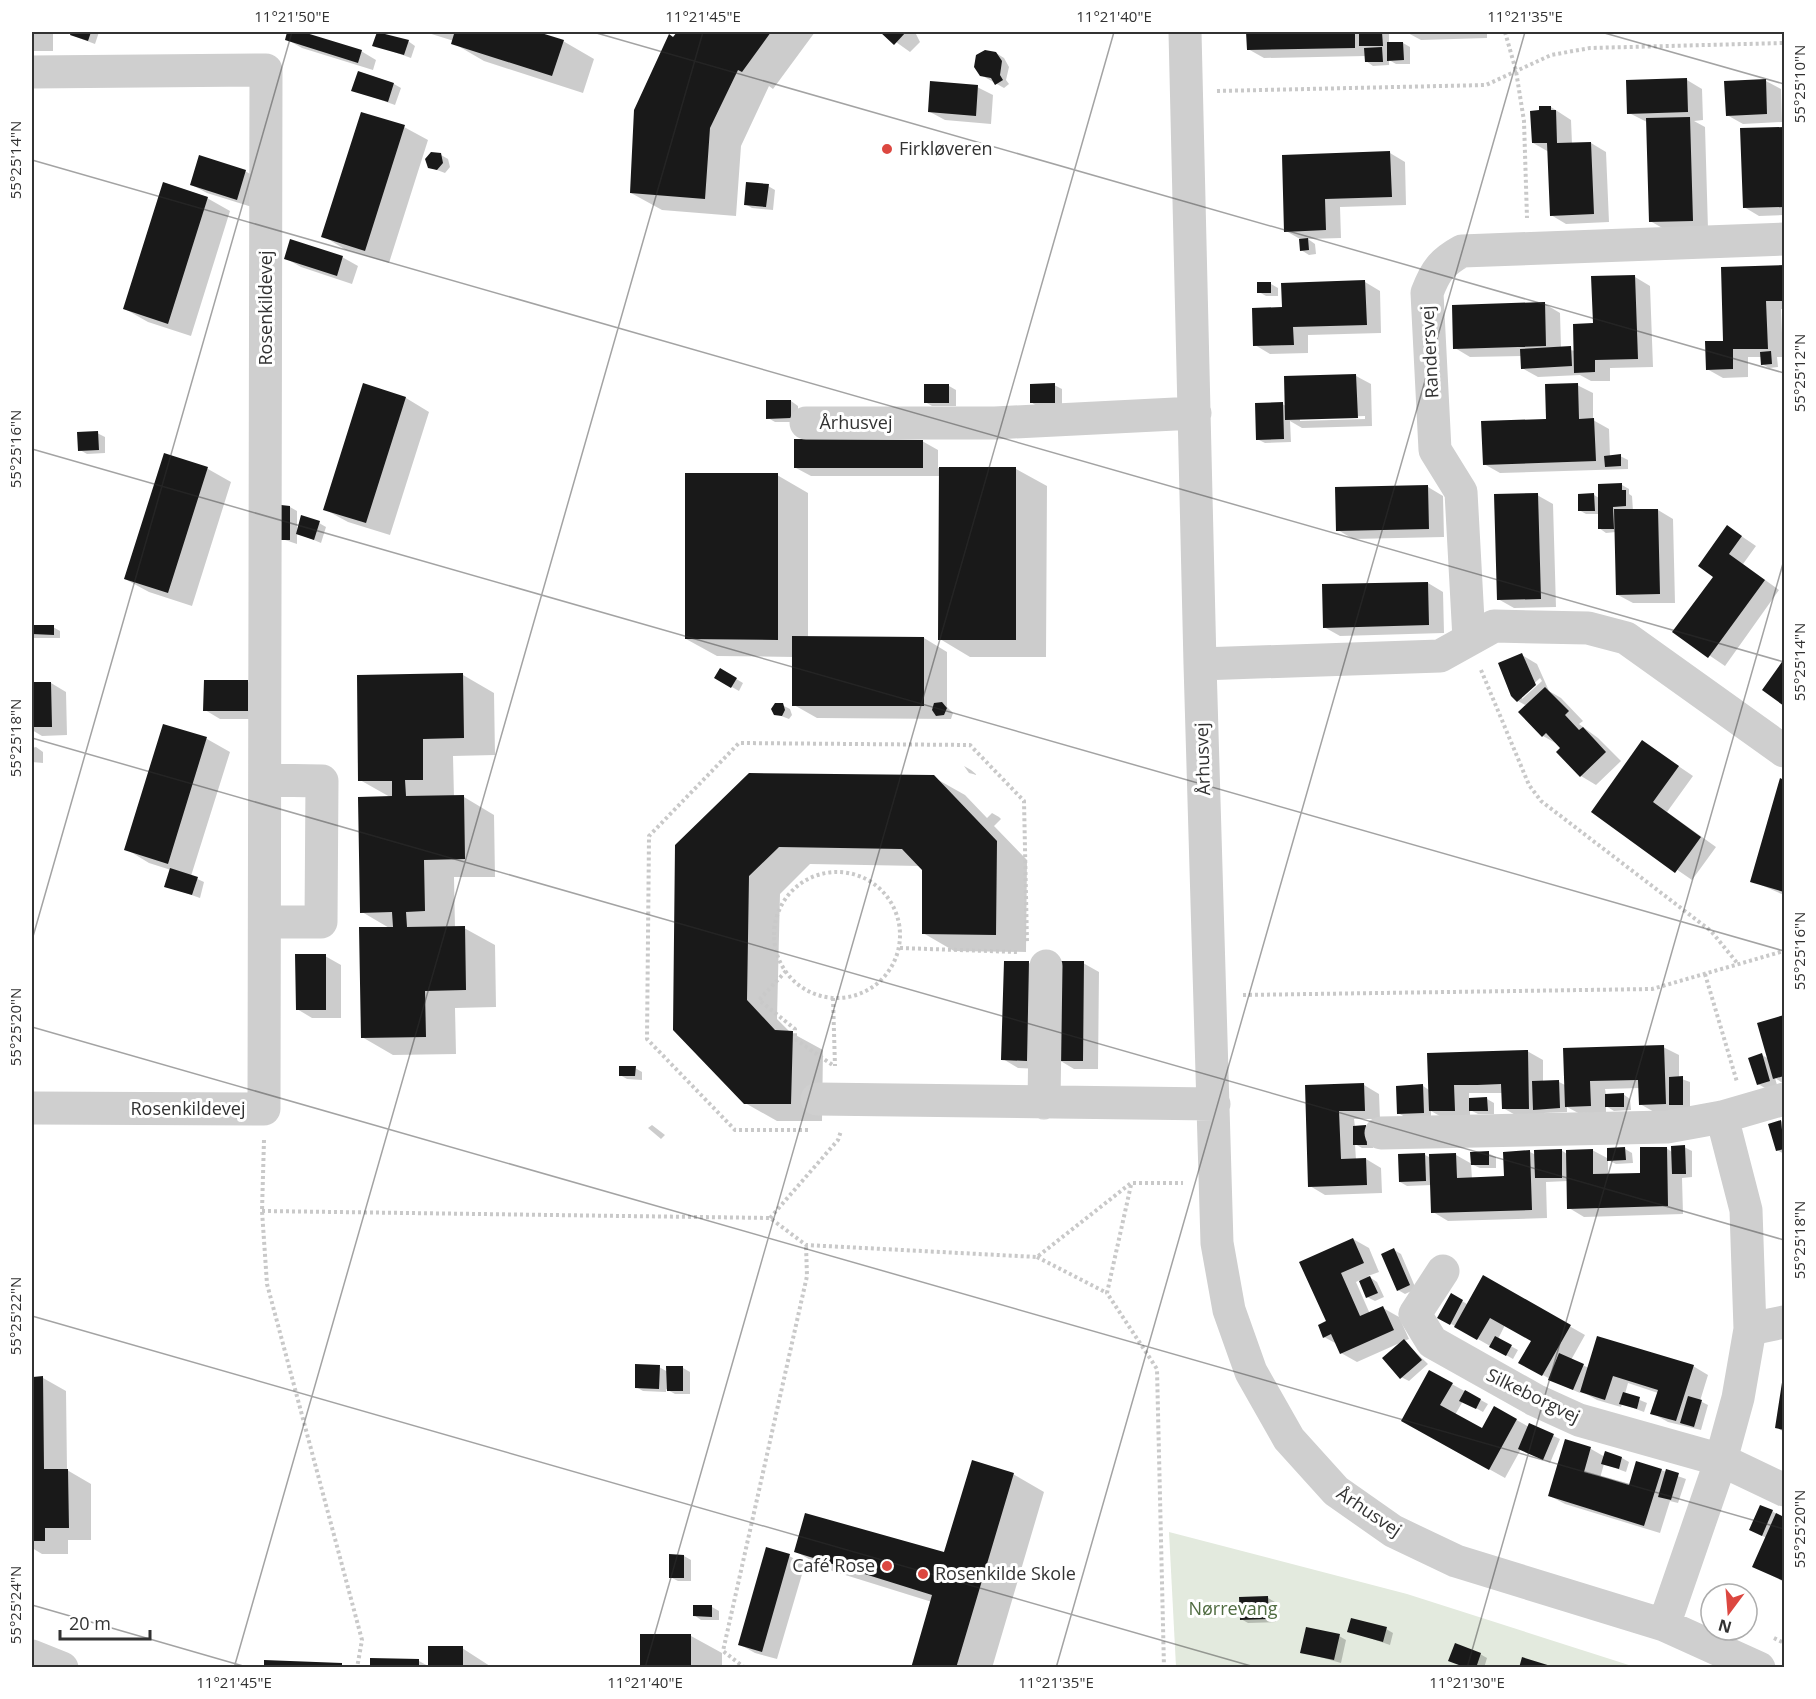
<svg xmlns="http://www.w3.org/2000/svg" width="1816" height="1699" font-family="'Open Sans',sans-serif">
<rect width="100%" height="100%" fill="#fff"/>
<path fill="#e3eade" d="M1169 1532 1407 1594 1635 1667H1176Z"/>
<path fill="#0003" fill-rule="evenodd" d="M32 32H53V51H32Z
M72 32H99L95 44 79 38 71 34Z
M289 32H298L361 51 376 60 373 70 302 48 286 39Z
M425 32H533L563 41 594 59 583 93 484 61 453 43 454 41Z
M679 32H815L773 89 769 86 741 146 736 216 662 210 631 193 674 39Z
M882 32H915L920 42 910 52Z
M1248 32H1389V44L1403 43 1410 47V64H1396L1389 60V65L1373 66 1366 61V56L1264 58 1248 49Z
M1406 32H1487V38L1421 40Z
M408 41 415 46 411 58 374 45Z
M996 53 1004 58 1009 67 1006 80 1009 84 1004 88 981 75Z
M1687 80 1702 89 1703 120 1694 121 1705 127 1708 229 1666 230 1650 221 1647 122 1629 113Z
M1766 81 1781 89 1782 122 1743 124 1727 115Z
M394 84 401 88 395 105 353 90Z
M977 87 993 95 991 124 945 120 930 112Z
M1551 107 1571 120 1572 144 1591 143 1606 152 1609 222 1566 224 1551 215 1549 152 1533 143 1541 112Z
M404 127 428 140 389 263 346 250 323 236Z
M1784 128V215L1759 216 1744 207 1742 129Z
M1390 153 1405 162 1406 205 1340 207 1341 238 1308 239 1315 244 1316 254 1309 255 1301 250 1300 239 1286 231 1283 156Z
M441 155 448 159 450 167 445 173 429 167Z
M245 171 260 180 252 207 207 193 192 185Z
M768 186 775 190 773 210 752 208 745 204Z
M207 198 230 211 191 336 148 322 125 309Z
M342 257 358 266 352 284 301 267 285 258Z
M1784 266V309H1781L1783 357H1777L1778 367 1769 368 1762 364V357H1748V377L1723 378 1707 369 1725 342 1723 268Z
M1635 277 1650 286 1653 367 1610 368V381H1591L1580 375 1538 377 1522 368V356L1470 357 1455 348 1545 304 1560 313 1561 348 1575 351Z
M1365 282 1380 291 1381 333 1308 335V353L1270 354 1255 345 1283 308Z
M1271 284 1278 288V296H1266L1259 292Z
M1356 376 1371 384 1372 426 1302 428 1290 421 1291 442 1265 443 1257 439 1282 404 1286 406ZM1365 416V419L1300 421V418Z
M364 385 406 398 429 412 390 535 348 522 324 509Z
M1054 385 1062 389V407H1038L1031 402Z
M1577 385 1593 393V420L1609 429 1610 457 1620 456 1628 460V469L1500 473 1484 464 1548 421Z
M949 386 956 390V406H932L925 402Z
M791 401 798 406V422H775L768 418Z
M97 433 105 437V453L87 454 80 450Z
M922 441 938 450V468L1016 469 1047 486 1046 657H970L940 639V476H811L796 468Z
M165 455 208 469 231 482 192 606 149 592 125 579Z
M777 475 808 493V638H924L947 652V707L953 713 951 719 817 718 794 705V657L717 656 686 639Z
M1622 485 1629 489V494L1632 496 1633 511 1658 510 1673 519 1675 603H1633L1618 595 1616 532 1606 533 1599 528V514H1586L1579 510 1594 495 1599 498Z
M1428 487 1443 496 1444 537 1353 539 1338 530Z
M1537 495 1553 504 1556 607 1514 608 1498 599Z
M290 507 297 511V532L319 523 326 527 321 543 297 533V544L282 539Z
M1728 527 1756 546 1743 564 1779 590 1725 666 1675 632 1715 576Z
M1428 583 1443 592 1444 633 1340 636 1324 627Z
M32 626 53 627 60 631V638H32Z
M1522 655 1537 664 1549 691 1561 698 1583 721 1579 724 1598 738 1621 761 1596 785 1581 776 1559 745 1543 736 1527 706 1518 701ZM1540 678 1542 681 1522 699V695Z
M1784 662V705L1764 690Z
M721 670 743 683 739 691 716 678Z
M463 675 494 693 495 755 453 756 454 797H464L494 815 495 877H454L455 928H464L495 945 496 1007 455 1008 456 1054 393 1055 362 1037 391 929 362 912 390 797 360 780Z
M248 682 263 691V719H220L205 710Z
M32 683H51L66 692 67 735 42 736 32 730Z
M782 705 790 709 792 715 789 719 776 714Z
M164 725 207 739 230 752 191 876 204 882 200 898 166 886 171 870 149 863 126 849Z
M1643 742 1693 776 1667 812 1716 847 1692 880 1593 812Z
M36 747 43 752V763L32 762V748Z
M964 766 971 770 977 775 969 773Z
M933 777 965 795 987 818 992 813 999 817 1001 819 994 826 1027 860 1026 952 954 951 923 933V869L920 866 810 864 780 894 777 1019 790 1032 823 1050 822 1121H777L745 1103 677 845Z
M1781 780 1784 781V895L1752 881Z
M325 956 341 965V1018H312L297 1009Z
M1029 963 1044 972 1042 1069 1018 1068 1003 1059Z
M1083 963 1099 972 1098 1069H1074L1059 1060Z
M1784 1017V1084L1775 1078 1777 1085 1765 1088 1758 1084 1762 1055 1769 1059 1758 1024Z
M1663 1047 1679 1055V1078L1690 1082V1108L1656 1113 1640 1104V1088L1605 1089 1606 1095 1623 1094 1630 1099 1631 1110 1614 1111 1606 1106V1115H1582L1567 1107V1112L1544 1113V1117H1519L1503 1108V1093H1469V1099H1487L1494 1103V1114H1478L1470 1110V1119H1445L1431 1111V1116L1405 1117 1398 1113 1423 1086 1429 1090 1527 1051 1543 1060V1082H1559L1565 1085Z
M635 1068 642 1072V1080L627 1079 620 1075Z
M1364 1085 1379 1094 1380 1119H1354L1355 1127H1366L1373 1131V1148H1362L1355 1144 1356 1160 1366 1159 1381 1168 1382 1193 1325 1195 1310 1186 1307 1087Z
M1781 1121 1784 1123V1154L1777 1150Z
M652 1125 665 1135 661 1139 648 1128Z
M1684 1147 1692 1151V1177L1682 1178 1683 1214 1584 1217 1569 1208 1568 1181 1546 1182 1547 1218 1448 1221 1433 1212 1432 1185 1407 1186 1400 1182 1425 1155 1431 1158 1456 1155 1472 1164 1488 1153 1496 1157V1168H1480L1471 1164 1472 1179 1506 1178 1530 1152 1536 1155 1561 1150 1567 1154 1592 1150 1609 1159 1625 1149 1632 1153 1633 1163 1616 1164 1608 1160V1175H1642L1666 1148 1672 1152Z
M1353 1239 1369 1248 1379 1272 1368 1276 1377 1282 1384 1297 1375 1301 1367 1297 1360 1280 1356 1282 1370 1314 1383 1308 1399 1317 1409 1339 1404 1341 1428 1364 1409 1381 1401 1377 1402 1342 1357 1362 1341 1353 1337 1344 1324 1337 1328 1322 1301 1262Z
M1394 1250 1401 1254 1416 1289 1405 1294 1398 1290Z
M1483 1277 1585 1335 1571 1360 1589 1368 1693 1366 1708 1375 1700 1401 1708 1405 1701 1430 1668 1422 1652 1413 1658 1393 1628 1383 1625 1394 1647 1403 1644 1412 1622 1404 1621 1407 1597 1400 1581 1391 1580 1393 1557 1383 1520 1362 1533 1341 1505 1325 1498 1339 1518 1350 1513 1359 1439 1317 1452 1295 1467 1304Z
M659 1367 668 1372 683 1368 690 1372V1394H675L666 1389V1392L643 1391 636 1387Z
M1430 1372 1488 1404 1483 1412 1463 1401 1455 1415 1483 1431 1495 1408 1529 1427 1530 1425 1560 1439 1550 1463 1521 1449 1505 1478 1403 1421Z
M1784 1377V1432L1776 1427Z
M43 1378 66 1391 67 1470 91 1484V1540H68V1554H42L32 1548V1400H34Z
M1566 1441 1591 1449 1605 1457 1622 1458 1629 1462 1626 1472 1604 1464 1600 1478 1630 1487 1661 1470 1686 1479 1678 1503 1670 1501 1660 1533 1565 1504 1550 1496Z
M1013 1474 1044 1492 992 1668H912L932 1602 826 1569 795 1551 946 1553Z
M1772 1511 1784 1519V1582L1754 1566 1767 1538 1758 1534Z
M684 1556 691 1560V1581H678L670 1577Z
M789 1556 805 1564 777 1659 755 1653 739 1644Z
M1268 1598 1275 1602 1276 1622 1248 1623 1241 1619Z
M712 1607 719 1611V1620H701L694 1615Z
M1386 1629 1393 1633 1390 1645 1349 1631Z
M691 1636 722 1653V1668H642Z
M1339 1636 1346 1640 1341 1663 1302 1652Z
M462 1648 493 1668H371L419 1661 430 1667Z
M1480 1654 1487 1658 1484 1668H1466Z"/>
<path fill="#191919" d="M71 32H91L88 41 70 35Z
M287 32H303L362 50 358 63 285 40Z
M377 32 409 40 404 55 372 46Z
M449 32H538L564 40 552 76 451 44 454 34Z
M677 32H771L742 72 738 70 710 128 705 199 630 193 634 110 669 34 673 37Z
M880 32H906L894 45Z
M1246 32H1355V48L1247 50Z
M1359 32H1382L1383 46H1359Z
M1387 42H1403L1404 60 1387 61Z
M1382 47 1383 62H1365L1364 48Z
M985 50 996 52 1002 61 1000 75 1003 80 995 85 991 78 980 76 974 67 976 55Z
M358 71 394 83 388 102 351 91Z
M1687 78 1688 112 1627 114 1626 80Z
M1766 79 1767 114 1726 116 1724 81Z
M930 81 978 85 976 116 928 112Z
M1539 106H1551V110H1556L1557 143 1591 142 1594 214 1550 216 1547 143H1532L1530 111 1539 110Z
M361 112 405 125 365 251 321 237Z
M1690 117 1693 221 1649 222 1646 118Z
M1784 127V207L1743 208 1740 128Z
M1390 151 1392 197 1325 199 1326 230 1284 232 1282 155Z
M431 152 441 153 443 163 437 170 428 168 425 159Z
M199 155 246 170 237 200 190 185Z
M163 182 208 197 168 324 123 309Z
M746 182 769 184 766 207 744 205Z
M1308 238 1309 250 1300 251 1299 239Z
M290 239 343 256 337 276 284 259Z
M1784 265V301H1766L1768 349H1733V369L1706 370 1705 341H1723L1721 267Z
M1635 275 1638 359 1595 360V372L1574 373 1573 324 1593 323 1591 276Z
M1365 280 1367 325 1293 327 1294 345 1253 346 1252 308 1282 307 1281 283Z
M1257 282H1271V293H1257Z
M1545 302 1546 346 1453 349 1452 305Z
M1571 346 1572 366 1521 369 1520 349Z
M1771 351 1772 364 1761 365 1760 352Z
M1356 374 1358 418 1285 420 1284 376Z
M363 383 406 397 366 523 323 510Z
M1055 383V403H1030V384Z
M1578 383 1579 419 1594 418 1596 461 1483 465 1481 421 1546 419 1545 384Z
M924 384H949V403H924Z
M766 400H791V418L766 419Z
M1283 402 1284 439 1256 440 1255 403Z
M98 431 99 450 78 451 77 432Z
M794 439 923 440V468H794Z
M164 453 208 467 168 593 124 579Z
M1621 454V466L1605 467 1604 456Z
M939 467H1016V640H938Z
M685 473H778V640L685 639Z
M1622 483V490H1626V506L1613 507 1614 529H1598V484Z
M1428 485 1429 529 1336 531 1335 487Z
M1538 493 1541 599 1497 600 1494 494Z
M1594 493 1595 511H1578V494Z
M281 505 290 506V540H281Z
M1614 509H1658L1660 594 1616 595Z
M301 515 320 521 314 540 296 534Z
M1727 525 1742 536 1729 554 1765 580 1708 658 1672 632 1713 577 1698 566Z
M1428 582 1429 625 1323 628 1322 584Z
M32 625H54V635L32 634Z
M792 636 924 637V706H792Z
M1522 653 1536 685 1517 702 1511 696 1498 663Z
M1784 659V706L1762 690Z
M720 668 737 678 731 688 714 678Z
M463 673 464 738 423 739V780H405L406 796 464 795 465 859 424 860 425 911 406 912 407 927 465 926 466 990 425 991 426 1037 361 1038 359 927H393L392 912 360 913 358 797 392 796V781H358L357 675Z
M204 680H248V711H203Z
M32 682H51L52 727H32Z
M1545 687 1569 711 1565 715 1579 730 1583 727 1606 752 1580 777 1556 752 1560 748 1546 733 1542 737 1518 712Z
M942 702 947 708 944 715 936 716 932 710 934 703Z
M775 703H783L785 710 782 716 774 715 771 709Z
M163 724 207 737 168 864 124 850Z
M1642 740 1679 766 1653 802 1701 837 1675 873 1591 812Z
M749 773 934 775 997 841 996 935 922 934V870L902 849 779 847 749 876 747 1000 775 1030 793 1031 791 1104H744L673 1030 675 845Z
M1780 778 1784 780V892L1750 882Z
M170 868 198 877 192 895 164 887Z
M295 954H326V1010H296Z
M1004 961H1029L1027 1061 1001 1060Z
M1058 961H1084L1083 1061H1057Z
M1784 1015V1076L1773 1079 1757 1023Z
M1664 1045 1666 1104 1639 1105 1638 1080 1590 1081 1591 1106 1565 1107 1563 1048Z
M1528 1050 1529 1109H1502L1501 1084 1477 1085H1454L1455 1111H1429L1427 1053Z
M1762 1053 1770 1081 1757 1085 1748 1058Z
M619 1066H636L635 1076H619Z
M1683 1076V1105H1669V1077Z
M1559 1080 1560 1108 1533 1110 1532 1081Z
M1364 1083 1365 1111H1339L1341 1159 1366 1158 1367 1185 1308 1187 1305 1085Z
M1423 1084 1424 1113 1397 1114 1396 1086Z
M1624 1093V1107H1605V1094Z
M1487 1097 1488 1111H1469V1098Z
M1781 1120 1784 1149 1776 1151 1768 1124Z
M1366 1125 1367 1145H1353V1126Z
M1685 1145 1686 1174H1672L1671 1146Z
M1625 1147 1626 1160 1607 1161V1148Z
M1640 1147H1667L1668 1206 1567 1209 1566 1150 1593 1149V1174L1640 1173Z
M1562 1149V1178H1535L1534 1150Z
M1530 1150 1532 1210 1431 1213 1429 1154 1456 1153 1457 1178 1504 1176 1503 1152Z
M1489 1151V1165H1471L1470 1152Z
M1425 1153 1426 1181 1399 1182 1398 1154Z
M1353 1238 1364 1263 1341 1273 1360 1316 1383 1306 1394 1330 1340 1354 1331 1334 1323 1338 1318 1325 1326 1321 1299 1262Z
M1394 1248 1410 1285 1397 1291 1381 1254Z
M1483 1275 1571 1325 1542 1376 1518 1363 1531 1341 1490 1318 1477 1340 1454 1327Z
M1370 1276 1378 1293 1366 1298 1359 1281Z
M1451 1293 1463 1300 1450 1325 1437 1318Z
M1495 1336 1512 1345 1506 1356 1489 1347Z
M1597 1336 1694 1365 1676 1421 1650 1414 1658 1390 1613 1376 1605 1400 1580 1392Z
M1404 1339 1422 1360 1400 1379 1382 1358Z
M1559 1353 1584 1364 1573 1390 1548 1380Z
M635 1364 660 1365 659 1389 635 1388Z
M666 1366H683V1391H667Z
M1429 1370 1453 1383 1440 1405 1482 1428 1494 1406 1517 1419 1489 1470 1401 1421Z
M43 1376 44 1469H68L69 1528H45V1541H32L33 1377Z
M1783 1376H1784V1430L1775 1428Z
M1465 1390 1481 1399 1476 1409 1459 1401Z
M1623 1392 1640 1397 1637 1409 1619 1404Z
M1688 1396 1702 1400 1694 1427 1680 1423Z
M1529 1423 1554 1434 1543 1460 1518 1449Z
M1565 1439 1591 1447 1584 1472 1606 1478 1629 1485 1636 1461 1662 1469 1644 1526 1548 1496Z
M1605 1451 1622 1457 1619 1469 1601 1464Z
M972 1460 1014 1473 956 1668H911L932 1595 794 1552 805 1513 944 1552Z
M1666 1469 1679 1473 1671 1500 1658 1497Z
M1760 1505 1773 1510 1762 1536 1749 1530Z
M1776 1513 1784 1517V1581L1752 1567Z
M766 1547 790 1554 762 1652 738 1645Z
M669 1554 684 1555V1578H669Z
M1268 1596 1269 1619 1240 1620 1239 1597Z
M693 1605H712V1617L693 1616Z
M1351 1618 1387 1627 1383 1642 1347 1632Z
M1306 1627 1340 1634 1334 1660 1300 1653Z
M640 1634H691V1668H640Z
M1455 1643 1481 1653 1476 1668H1467L1448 1661Z
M428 1646H463V1668H428Z
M1522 1657 1554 1667V1668H1519Z
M370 1658 419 1659V1668H370Z
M264 1660 342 1663V1668H264Z"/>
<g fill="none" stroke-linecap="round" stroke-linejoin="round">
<path stroke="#c9c9c9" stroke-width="4" stroke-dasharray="3 3" stroke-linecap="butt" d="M1505 32 1516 71 1524 121 1527 218
M1217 91 1486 85 1551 55 1590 48 1784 43
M1481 670 1529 785 1541 801 1711 931 1738 964
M774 935a63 63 0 1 1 126 0a63 63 0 1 1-126 0Z
M900 948 1017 952
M786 971 759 1000 795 1029V1039L834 1066
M1705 974 1737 1082
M1243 995 1652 989 1784 951
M833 998 835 1066
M808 1130H735L647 1039 649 836 739 743 970 745 1024 801 1027 943
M264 1140 262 1211 267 1284 362 1640 357 1668
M1131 1185 1107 1293 1157 1369 1164 1668
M262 1211 770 1218 806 1245 1037 1257 1131 1183H1183
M770 1218 838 1140 841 1131
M1037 1257 1107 1293
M1774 1638 1784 1643
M745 1668 723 1651 807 1276 806 1245"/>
<path stroke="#cfcfcf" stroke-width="33" d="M1185 32 1200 664 1217 1243 1229 1310 1251 1372 1289 1439 1336 1491 1393 1531 1456 1561 1664 1625 1759 1668
M32 72 266 70 264 1109 32 1108
M806 423H995L1195 413
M1469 639 1461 492 1435 450 1427 293C1435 271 1442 262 1462 251L1784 239
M1200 664 1440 656 1494 626 1588 628 1626 638 1784 751
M265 922H321L322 781 265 780
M817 1099 1214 1104
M1044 1103 1046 966
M1381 1133 1667 1127 1722 1117 1784 1099
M1443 1271 1415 1314 1432 1342 1535 1400 1579 1420 1721 1460 1784 1490
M1750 1329 1784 1322
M1664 1625 1721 1460 1738 1398 1750 1329 1746 1210 1722 1117
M32 1656 62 1668"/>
</g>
<path fill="none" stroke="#323232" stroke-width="1.5" stroke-opacity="0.45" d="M593 32 1784 373M1601 32 1784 84M32 160 1784 662M32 449 1784 951M32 738 1784 1240M32 940 292 32M32 1027 1784 1529M32 1316 1258 1668M32 1605 250 1668M234 1668 703 32M645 1668 1114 32M1056 1668 1525 32M1467 1668 1784 560"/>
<g fill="#dc4740" stroke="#fff" stroke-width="2">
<circle cx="887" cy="149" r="6"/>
<circle cx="887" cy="1566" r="6"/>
<circle cx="923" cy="1574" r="6"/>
</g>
<g text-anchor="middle" stroke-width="6" stroke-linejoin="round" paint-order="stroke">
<g font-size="18" fill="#323232" stroke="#fff" text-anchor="start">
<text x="899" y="155">Firkløveren</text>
<text x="875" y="1572" text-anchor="end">Café Rose</text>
<text x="935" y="1580">Rosenkilde Skole</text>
</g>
<g font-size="18" fill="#323232" stroke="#fff">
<text transform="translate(266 308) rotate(-90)" y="6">Rosenkildevej</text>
<text transform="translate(1430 352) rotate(-93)" y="6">Randersvej</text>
<text x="856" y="429">Århusvej</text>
<text transform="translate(1203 759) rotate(-92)" y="6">Århusvej</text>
<text x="188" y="1115">Rosenkildevej</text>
<text transform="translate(1533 1396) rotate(26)" y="6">Silkeborgvej</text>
<text transform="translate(1369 1512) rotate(34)" y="6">Århusvej</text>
</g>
<g font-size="18" fill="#506c41" stroke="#fff">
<text x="1233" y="1615">Nørrevang</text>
</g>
</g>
<rect width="1816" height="1699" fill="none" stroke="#ffffff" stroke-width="66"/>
<g transform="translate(1729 1612) rotate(196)"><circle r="28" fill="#ffffff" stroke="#adadad" stroke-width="1.5"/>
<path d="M0-4.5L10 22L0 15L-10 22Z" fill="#dc4740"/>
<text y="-9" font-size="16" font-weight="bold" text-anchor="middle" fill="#323232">N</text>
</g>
<path d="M60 1630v9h90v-9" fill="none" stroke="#323232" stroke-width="3"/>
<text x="69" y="1630" font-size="18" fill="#323232" stroke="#ffffff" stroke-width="4.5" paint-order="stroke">20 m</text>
<rect x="33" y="33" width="1750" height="1633" fill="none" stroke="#323232" stroke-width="2"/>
<g font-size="15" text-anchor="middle" fill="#323232">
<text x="292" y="22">11°21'50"E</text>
<text x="703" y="22">11°21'45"E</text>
<text x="1114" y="22">11°21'40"E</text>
<text x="1525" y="22">11°21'35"E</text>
<text transform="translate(1800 84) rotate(-90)" y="5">55°25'10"N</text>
<text transform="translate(16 160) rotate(-90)" y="5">55°25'14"N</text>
<text transform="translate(1800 373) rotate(-90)" y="5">55°25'12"N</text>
<text transform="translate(16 449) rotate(-90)" y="5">55°25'16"N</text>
<text transform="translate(1800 662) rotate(-90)" y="5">55°25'14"N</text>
<text transform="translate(16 738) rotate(-90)" y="5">55°25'18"N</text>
<text transform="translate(1800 951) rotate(-90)" y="5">55°25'16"N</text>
<text transform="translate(16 1027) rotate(-90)" y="5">55°25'20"N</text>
<text transform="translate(1800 1240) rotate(-90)" y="5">55°25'18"N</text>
<text transform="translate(16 1316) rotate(-90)" y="5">55°25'22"N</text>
<text transform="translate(1800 1529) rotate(-90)" y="5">55°25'20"N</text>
<text transform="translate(16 1605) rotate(-90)" y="5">55°25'24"N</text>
<text x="234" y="1688">11°21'45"E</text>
<text x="645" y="1688">11°21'40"E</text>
<text x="1056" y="1688">11°21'35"E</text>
<text x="1467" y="1688">11°21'30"E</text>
</g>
</svg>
